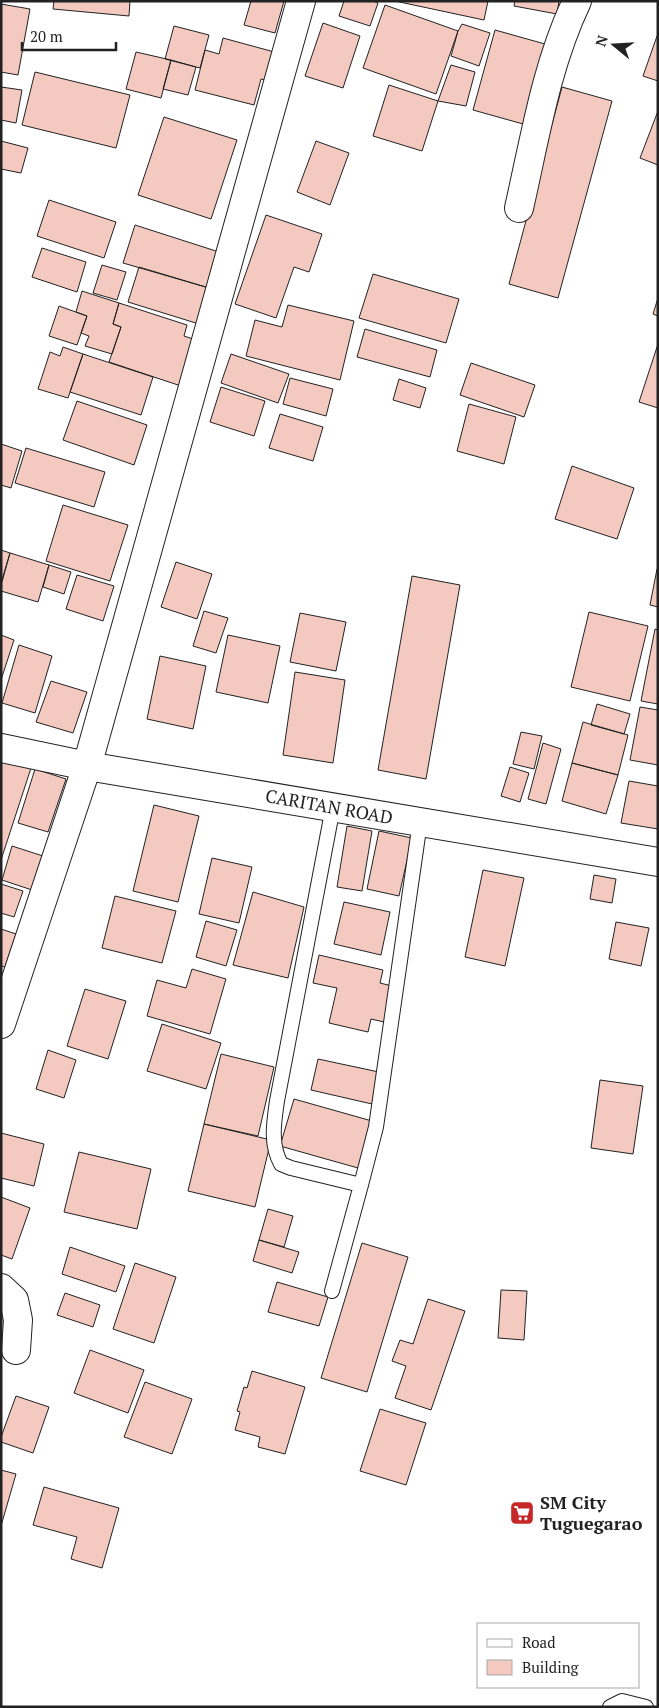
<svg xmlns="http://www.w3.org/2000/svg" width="659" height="1708" font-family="'PT Serif',serif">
<rect width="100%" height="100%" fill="#fff"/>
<path fill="#f3c9c0" stroke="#222" d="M54 1H130L129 16 53 9Z
M251 1H284L275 33 244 25Z
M344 1H373L378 3 370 26 339 16Z
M395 1H488L484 20Z
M515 1H559L557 14 514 6Z
M1 4 30 9 18 75 1 72Z
M385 5 458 31 436 94 363 68Z
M323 23 360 36 343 88 305 76Z
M462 24 490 33 479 66 451 56 458 31Z
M174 26 209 35 200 68 165 59Z
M495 30 545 44 523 124 473 110Z
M657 36H658V81L643 76Z
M223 38 278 53 270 81 261 79 254 105 195 90 205 50 219 54Z
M136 52 171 60 161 98 126 89Z
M171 60 196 67 188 95 163 89Z
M451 65 475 72 466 106 438 101Z
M35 72 130 95 116 148 22 125Z
M389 85 438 101 422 151 373 136Z
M1 87 22 90 16 123 1 120Z
M562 87 612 101 558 298 509 284Z
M658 111V165L640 158Z
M164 117 237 140 211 219 138 195Z
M1 141 28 148 21 173 1 169Z
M316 141 349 153 330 205 297 192Z
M49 200 116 222 104 258 37 236Z
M266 215 322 234 309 272 294 267 276 318 235 304Z
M135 225 219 252 209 288 123 263Z
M42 248 86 262 77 292 32 277Z
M102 265 126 272 117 300 93 293Z
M139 267 209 288 199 324 128 302Z
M373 274 459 299 446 343 359 318Z
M82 291 119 303 113 324 121 327 112 354 85 346 89 336 81 333 87 316 76 312Z
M658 298V316L653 314Z
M119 303 187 325 184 336 199 341 184 387 109 362 121 327 113 324Z
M288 305 354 321 340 380 246 356 255 320 282 327Z
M59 306 87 316 77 345 49 336Z
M365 329 437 350 430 377 357 357Z
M658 344V408L639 402Z
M63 347 83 354 68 398 38 389 50 352 60 356Z
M83 354 153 377 141 415 70 392Z
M231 354 289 374 278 403 221 383Z
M471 363 535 385 524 417 460 395Z
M290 378 333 389 326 416 283 404Z
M399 379 426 388 420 408 393 400Z
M221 387 265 401 254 436 210 422Z
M77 401 147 425 134 465 63 440Z
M469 404 516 417 504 464 457 451Z
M280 414 323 427 313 461 269 448Z
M1 444 22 451 11 488 1 485Z
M26 448 105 472 94 507 15 483Z
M572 466 634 488 617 539 555 519Z
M63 505 128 525 110 581 46 561Z
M1 550 10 553 2 582H1Z
M10 553 49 565 38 602 1 591V583Z
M176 562 212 574 197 619 161 607Z
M49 565 71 572 64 594 43 587Z
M657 569H658V607L650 605Z
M77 575 114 586 103 621 66 609Z
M412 576 460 585 426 779 378 770Z
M204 611 228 618 216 653 193 646Z
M589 612 648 626 630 701 571 687Z
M300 613 346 622 336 671 290 662Z
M655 629 658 630V704L641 701Z
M1 635 14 640 1 680Z
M228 635 280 646 268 703 216 692Z
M19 645 52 656 35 713 2 703Z
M160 656 206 666 193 729 147 719Z
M295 672 345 680 333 763 283 755Z
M51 681 87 692 73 733 36 722Z
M597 704 630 714 624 734 591 725Z
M640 707 658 710V765L630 760Z
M583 722 628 735 618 775 572 763Z
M521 732 542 736 534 769 513 764Z
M543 743 561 749 546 804 528 799Z
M1 759 31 768 1 860Z
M572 763 618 775 606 814 562 801Z
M510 767 529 773 520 802 501 796Z
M35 769 66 779 48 832 18 823Z
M629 781 658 786V829L621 823Z
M154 805 199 816 178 902 133 891Z
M347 826 372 831 362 891 337 887Z
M379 831 412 838 399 896 367 889Z
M12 846 43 856 32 890 2 880Z
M212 858 252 867 239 923 199 914Z
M483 870 524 878 505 966 465 957Z
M594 875 616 879 612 903 590 899Z
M1 884 23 891 14 917 1 913Z
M253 892 304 907 288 978 233 965Z
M115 896 176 911 162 963 102 948Z
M344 902 390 912 381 955 334 944Z
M206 921 237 930 226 966 196 957Z
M616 922 649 928 641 966 609 959Z
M1 929 16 934 5 967 1 966Z
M319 955 383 970 380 983 392 986 384 1022 371 1019 368 1032 329 1023 337 988 313 983Z
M192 969 226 979 210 1034 147 1016 157 980 186 988Z
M85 989 126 1001 108 1059 67 1046Z
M162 1024 221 1043 206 1089 147 1071Z
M48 1050 76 1060 64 1098 36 1089Z
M221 1054 274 1067 258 1136 204 1124Z
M318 1059 379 1072 372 1104 311 1090Z
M600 1080 643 1086 633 1154 591 1148Z
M294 1099 372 1121 358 1168 280 1146Z
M204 1124 271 1140 255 1207 188 1191Z
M1 1133 44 1144 34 1186 1 1178Z
M79 1152 151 1169 137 1229 64 1212Z
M1 1197 30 1208 12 1259 1 1255Z
M268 1209 293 1216 284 1247 259 1240Z
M259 1240 299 1252 292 1273 253 1261Z
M362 1243 408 1257 367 1392 321 1378Z
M70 1247 125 1266 116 1292 62 1274Z
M135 1263 176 1277 154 1343 113 1329Z
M277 1282 328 1297 319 1326 268 1312Z
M501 1290 527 1291 524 1340 498 1338Z
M65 1293 100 1305 93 1327 57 1315Z
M428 1299 465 1311 431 1410 395 1398 406 1366 392 1361 400 1340 413 1344Z
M90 1350 144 1370 128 1413 74 1393Z
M252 1371 305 1387 285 1454 258 1447 260 1437 235 1430 240 1412 237 1411 244 1387 247 1388Z
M145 1382 192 1399 172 1454 124 1437Z
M16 1396 49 1407 33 1453 1 1442V1437Z
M380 1409 426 1423 406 1485 360 1471Z
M1 1470 16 1474 1 1526Z
M44 1487 119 1508 102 1568 71 1559 77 1537 33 1525Z"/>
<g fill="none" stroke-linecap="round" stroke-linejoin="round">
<defs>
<path id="service" d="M333 807 277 1101C274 1122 270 1144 281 1164L291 1168 361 1185
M332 1291 361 1185 376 1127 420 822
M610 1707 622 1701 646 1707"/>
<path id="minor" d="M519 208C535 138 546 66 577 1
M1 1024 87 766 301 1
M1 1288 14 1300 18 1320 16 1350"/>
<path id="secondary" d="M1 748 87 766 658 862"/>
</defs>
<use href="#service" stroke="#222" stroke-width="16"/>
<use href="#minor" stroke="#222" stroke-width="30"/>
<use href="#secondary" stroke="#222" stroke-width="30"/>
<use href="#service" stroke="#fff" stroke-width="14"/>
<use href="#minor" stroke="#fff" stroke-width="28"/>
<use href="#secondary" stroke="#fff" stroke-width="28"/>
</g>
<defs>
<symbol id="supermarket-square" viewBox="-11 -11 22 22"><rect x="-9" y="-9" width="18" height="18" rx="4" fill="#c62828" stroke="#fff"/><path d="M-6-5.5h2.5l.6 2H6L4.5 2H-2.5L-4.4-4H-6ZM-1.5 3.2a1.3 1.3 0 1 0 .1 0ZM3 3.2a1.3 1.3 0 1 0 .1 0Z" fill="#fff"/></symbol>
</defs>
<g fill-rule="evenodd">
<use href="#supermarket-square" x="508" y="1499" width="28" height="28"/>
</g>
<g text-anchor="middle" stroke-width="4" stroke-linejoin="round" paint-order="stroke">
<g font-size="18" fill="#222" stroke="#fff">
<text transform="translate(329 807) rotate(10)" y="6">CARITAN ROAD</text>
</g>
<g font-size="18" font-weight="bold" fill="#222" stroke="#fff" text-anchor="start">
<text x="540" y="1509">SM City<tspan x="540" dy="21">Tuguegarao</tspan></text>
</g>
</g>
<rect width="659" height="1708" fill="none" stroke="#222222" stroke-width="5"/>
<rect x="477" y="1623" width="162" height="65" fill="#ffffff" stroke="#a7a7a7"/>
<rect x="487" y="1639" width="25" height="8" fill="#ffffff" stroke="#a7a7a7"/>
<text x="522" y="1648" font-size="15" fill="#222222">Road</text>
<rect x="487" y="1660" width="25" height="15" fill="#f3c9c0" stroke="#a7a7a7"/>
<text x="522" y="1673" font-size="15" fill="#222222">Building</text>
<g transform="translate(614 45) rotate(288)" stroke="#ffffff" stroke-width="4" paint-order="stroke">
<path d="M0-4L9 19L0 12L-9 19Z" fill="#222222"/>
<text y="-8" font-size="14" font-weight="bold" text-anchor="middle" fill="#222222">N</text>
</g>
<path d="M22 42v8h94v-8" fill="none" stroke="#222222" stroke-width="2.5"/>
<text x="30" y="42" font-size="15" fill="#222222" stroke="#ffffff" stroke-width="4" paint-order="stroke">20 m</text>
</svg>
